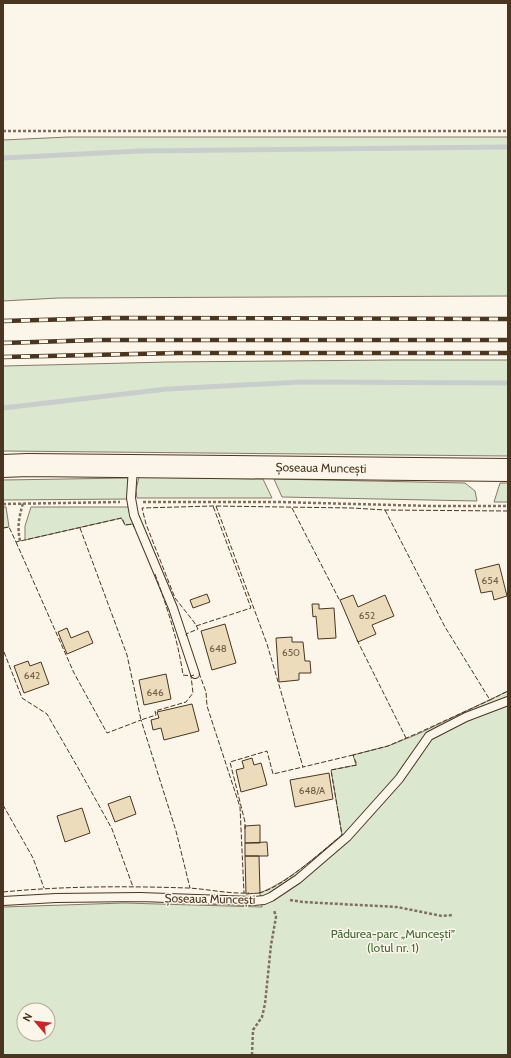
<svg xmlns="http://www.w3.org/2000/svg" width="511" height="1058" font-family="Cabin,sans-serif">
<rect width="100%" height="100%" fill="#fbf6e9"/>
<path fill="#dce7d0" stroke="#887966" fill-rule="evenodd" d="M68 137H508V296L58 298 3 301V140Z
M394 360H508V456L3 451V366L168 362Z
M139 477 263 479 272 498H137L136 490Z
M129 478 128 499 3 500V480Z
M274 479 465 483 475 491 477 501 282 497Z
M500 483H508V502H494Z
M3 507H6L9 527 3 528Z
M31 507H128L133 524 125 525 121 518 25 540V526Z
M508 691V1055H3V907L124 903 262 907 260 893C291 880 316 856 342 835L331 770 356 765 353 755 388 746 418 734ZM24 1010H48V1034H24Z"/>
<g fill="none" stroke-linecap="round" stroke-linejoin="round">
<path stroke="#c9cecd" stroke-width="5" d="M3 158 140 151 508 147
M3 408 167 389 300 382 508 383"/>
</g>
<path fill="#ecdcbc" stroke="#4a3520" d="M499 564 507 596 494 600 492 591 481 593 475 570Z
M207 594 210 602 193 608 190 600Z
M353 595 358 607 385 595 394 616 372 625 376 634 358 642 340 600Z
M312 604H319V609L334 608 336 638 318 639 316 616 313 617Z
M225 624 236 663 212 670 201 631Z
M67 628 71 638 88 631 93 643 67 654 58 632Z
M292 637V642H303L305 661H310L311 673H299V680L279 682 276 638Z
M28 661 30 666 41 662 49 684 24 693 14 666Z
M166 674 171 699 144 705 139 680Z
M192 704 199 731 164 740 161 728 153 730 151 720 159 718 157 712Z
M252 758 254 765 261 763 267 785 241 792 236 770 244 768 242 761Z
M329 773 333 799 295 807 290 780Z
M130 796 136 814 115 822 108 804Z
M82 808 90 833 65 842 57 816Z
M260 825V843H245V826Z
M267 842 268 856H245V843Z
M245 856H259L260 893 246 894Z"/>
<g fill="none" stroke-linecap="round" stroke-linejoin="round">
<defs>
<path id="lane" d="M133 467 131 498 134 515 173 608 195 674
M3 901 56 898 140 897 253 901 264 900 271 897 298 879 347 837 399 779 429 736 466 717 508 701"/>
<path id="primary" d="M3 466 28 465 508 470"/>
</defs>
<use href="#lane" stroke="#4a3520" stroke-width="10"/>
<use href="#primary" stroke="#4a3520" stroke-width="24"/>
<path stroke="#7f6f5c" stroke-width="2.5" stroke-dasharray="3 2" stroke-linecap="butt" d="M3 131H508
M143 502H279L431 506H508
M3 504 120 502
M20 541C17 526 19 518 23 503
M290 900 303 902 397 907 442 916 453 915
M252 1055 253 1030 262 1017 265 1004 271 945 276 917 274 910"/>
<use href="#lane" stroke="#fbf6e9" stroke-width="8"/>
<use href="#primary" stroke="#fbf6e9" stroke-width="22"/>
<defs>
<path id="rail" d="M3 321 112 318 508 319
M3 343 98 340H508
M3 357 178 353H508"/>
</defs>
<use href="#rail" stroke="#4a3520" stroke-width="4.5"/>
<use href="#rail" stroke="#fbf6e9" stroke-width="3" stroke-dasharray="9" stroke-linecap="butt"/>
<path stroke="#4a3520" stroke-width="1" stroke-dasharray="5 2" stroke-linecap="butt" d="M216 506 267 644 303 767 353 755
M292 508 340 601
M385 510 445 627 490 700 508 691
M3 528 9 527 16 542 122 518 125 525 133 524 134 527
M80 528 127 655 141 720 156 715 155 711 186 702 193 693 191 676
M16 542 74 673 107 733 141 720 176 831 190 888
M155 574C167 607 178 640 183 675L191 676 194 675
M196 626 251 608 213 506
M187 636 186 634 198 629 194 622 175 598 146 524 142 508 213 506 352 508 385 510 508 511
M357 640 406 738
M4 652 22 698 47 714 81 773 112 829 133 887
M199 673 206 692 207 706 240 807 244 893
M3 805 33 858 44 888
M245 829V822L230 762 267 751 273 774 303 767
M3 892C64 886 126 886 188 888 208 889 228 894 249 893
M259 893C282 888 322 851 342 835L331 770 357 765 353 755 388 746 418 733 490 700"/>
</g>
<g text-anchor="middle" stroke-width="3" stroke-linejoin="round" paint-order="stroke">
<g font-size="10" fill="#725f47">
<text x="490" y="584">654</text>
<text x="367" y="619">652</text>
<text x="218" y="652">648</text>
<text x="291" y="656">650</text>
<text x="32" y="679">642</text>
<text x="155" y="696">646</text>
<text x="312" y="794">648/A</text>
</g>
<g font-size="12" fill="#4a3520" stroke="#fbf6e9">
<text transform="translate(321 468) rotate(1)" y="4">Șoseaua Muncești</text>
<text transform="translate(210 899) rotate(1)" y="4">Șoseaua Muncești</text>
</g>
<g font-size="12" fill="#436837" stroke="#fbf6e9">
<text x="393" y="938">Pădurea-parc „Muncești”<tspan x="393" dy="14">(lotul nr. 1)</tspan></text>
</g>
</g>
<rect width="511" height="1058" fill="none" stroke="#4a3520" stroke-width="8"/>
<g transform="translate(36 1022) rotate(298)"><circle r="19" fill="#fbf6e9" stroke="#b4a999"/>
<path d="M0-3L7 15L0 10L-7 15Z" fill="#c62828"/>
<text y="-6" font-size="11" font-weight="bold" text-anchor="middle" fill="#4a3520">N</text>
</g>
</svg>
